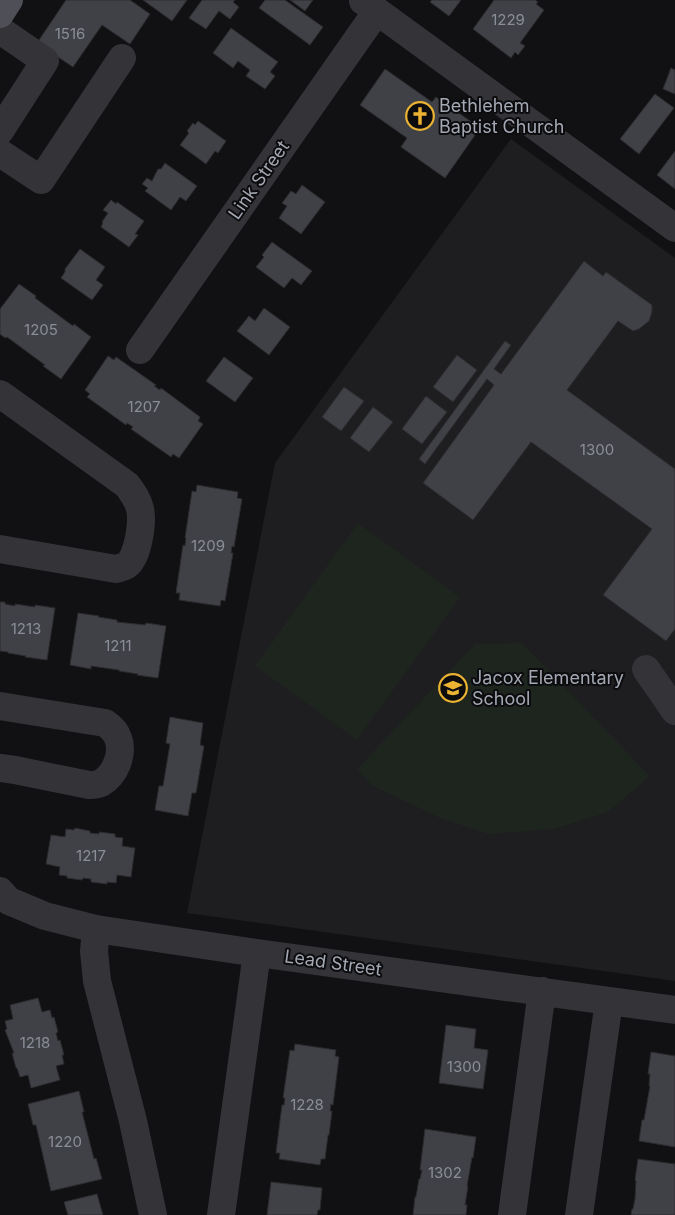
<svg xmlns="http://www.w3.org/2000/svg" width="675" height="1215" font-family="Inter,sans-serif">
<rect width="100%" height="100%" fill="#111113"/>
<path fill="#1e1d20" d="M511 139 675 258V981L187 913 275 463Z"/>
<path fill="#1e251f" d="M358 523 460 597 357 740 255 666Z
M522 643 650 776 608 812 554 829 488 834 440 818 373 786 357 769 475 644Z"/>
<path fill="#404146" stroke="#2c2b2f" d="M66 0H130L150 14 130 44 102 25 73 67 37 43Z
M143 0H187L172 21Z
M202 0H235L233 2 239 7 230 19 219 11 206 29 189 18Z
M265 0H285L323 27 310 45 259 8Z
M290 0H313L305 11Z
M432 0H461L449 16 430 2Z
M494 0H535L538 2 536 4 544 10 520 43 525 46 518 55 515 52 511 58 473 29Z
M231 28 278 62 270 72 275 76 265 89 246 76 250 70 238 61 233 68 213 53Z
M671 68 675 70V94L663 89Z
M385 69 432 102 436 97 480 128 445 178 401 147 407 138 360 105Z
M655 94 674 108 639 154 620 139Z
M198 121 226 141 218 153 215 151 206 164 180 145 189 133 187 131 193 123 195 125Z
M675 151V189L657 175Z
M165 163 197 186 186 201 180 197 171 210 145 191 148 188 142 184 147 178 152 181 158 169H161Z
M302 185 325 202 301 234 279 218 287 206 282 203 291 191 296 194Z
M111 200 116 204 117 202 144 221 135 234 138 235 129 247 101 227 103 223 102 222 108 213 103 210Z
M272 242 312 271 301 285 292 278 284 288 256 267 264 257 262 255Z
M80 249 105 267 96 280 103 285 92 300 61 278 65 272V269Z
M584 261 603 276 606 272 652 305V312L649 321 639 329 633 331 618 321 567 390 675 469V629L666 641 603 595 652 529 531 442 473 520 423 483 494 385 487 379 425 464 419 459 505 341 511 345 494 369 501 374Z
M19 284 36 296 35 298 73 326 74 324 91 337 61 379 43 366 45 365 7 337 5 338 0 334V309Z
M264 308 290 327 269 355 237 331 249 316 255 321Z
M457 355 477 370 453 402 433 387Z
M108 356 114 360 116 357 156 385 154 386 160 390 161 388 200 417 198 421 203 424 179 458 173 454 171 457 131 429 133 427 127 423 126 425 87 397 90 394 85 390Z
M224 357 253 378 235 402 206 381Z
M344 387 364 401 341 431 322 417Z
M426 396 447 412 422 444 402 429Z
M373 407 393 422 369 452 350 438Z
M197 485 238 492 237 498 242 499 234 547 232 546 231 553H233L225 601 221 600 220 606 179 600 180 593H176L183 545 185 546 186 538H185L192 491 196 492Z
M0 602H5V604L15 606V604L35 607V605L55 608 47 660 25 657 26 656 8 653V652L0 651Z
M78 613 99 616 98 617 117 620V622L145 625 146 623 166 626 158 678 137 675 138 674 119 671V670L91 666V669L70 665Z
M170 717 203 723 200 745 204 746 196 793H192L188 816 155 810 159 786H163L170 744 166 743Z
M75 828 90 831V833L99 834V832L115 834V837L123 838 122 846 135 848 131 877 117 875 116 883 107 882V884L91 882V879L83 878 82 880 67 878V876L59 875 60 867 46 864 51 835 65 837 66 829 74 830Z
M38 998 42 1012 50 1010 52 1018 54 1017 58 1032 56 1033 58 1041 60 1040 64 1055H62L64 1064 56 1066 60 1080 31 1088 28 1075 20 1077 17 1068H16L12 1053H14L5 1030 7 1029 5 1021 13 1019 10 1005Z
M446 1025 476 1029 474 1048 488 1050 483 1089 439 1083Z
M295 1044 336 1050 335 1056 339 1057 333 1105 331 1104 330 1111H332L329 1135H328L325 1159H321L320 1165 279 1159 280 1153H276L282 1105H284L285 1098H283L290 1050 294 1051Z
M651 1052 675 1056V1147L639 1141 642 1120H644L650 1086H649L650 1074H648Z
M79 1091 84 1112H82L94 1159 96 1158 102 1179 51 1191 36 1125H33L28 1104Z
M425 1129 476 1137 473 1158 472 1157 467 1186H468L465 1205H467L466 1215H413L415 1197H416L419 1179H420L422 1170H420Z
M638 1159 675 1164V1215H631L632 1209H633L635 1199 636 1181 635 1180Z
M271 1182 322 1188 320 1210H318L317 1215H267Z
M97 1194 103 1215H68L64 1202Z"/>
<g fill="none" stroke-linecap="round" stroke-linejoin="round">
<path stroke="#333338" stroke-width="28" d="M363 1 675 228
M0 30 45 61 0 131
M0 153 41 180 122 58
M140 350 377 11
M0 394 127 485C133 493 138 500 140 509 143 522 138 557 127 565 124 567 119 568 116 569L0 549
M646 669 675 711
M0 706 105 723C111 727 116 732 118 738 124 754 115 775 101 783 97 785 93 785 89 785L15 770 0 768
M0 891 9 901 45 916 96 929 257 953 675 1010
M96 929 94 951 97 981 133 1121 153 1215
M221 1215 257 953
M512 1215 542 991
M579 1215 609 1001"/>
<path stroke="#4f5057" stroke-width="28" d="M0 14 9 0"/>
</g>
<defs>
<symbol id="church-ring" viewBox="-11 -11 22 22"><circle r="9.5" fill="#0c0c0e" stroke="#ebb331" stroke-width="1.5"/><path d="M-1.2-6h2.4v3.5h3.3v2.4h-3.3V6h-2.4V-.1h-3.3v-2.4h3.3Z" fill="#ebb331"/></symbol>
<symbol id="school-ring" viewBox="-11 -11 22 22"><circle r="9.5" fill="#0c0c0e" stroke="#ebb331" stroke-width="1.5"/><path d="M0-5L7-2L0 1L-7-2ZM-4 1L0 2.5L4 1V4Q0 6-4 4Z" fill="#ebb331"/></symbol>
</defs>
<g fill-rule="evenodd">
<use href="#church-ring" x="404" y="100" width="32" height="32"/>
<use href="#school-ring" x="437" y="672" width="32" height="32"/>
</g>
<g text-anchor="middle" stroke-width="4" stroke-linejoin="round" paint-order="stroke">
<g font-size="15" fill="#8a8e98">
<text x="508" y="25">1229</text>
<text x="70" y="39">1516</text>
<text x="41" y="335">1205</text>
<text x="144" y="412">1207</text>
<text x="597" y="455">1300</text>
<text x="208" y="551">1209</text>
<text x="26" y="634">1213</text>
<text x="118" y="651">1211</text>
<text x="91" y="861">1217</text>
<text x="35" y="1048">1218</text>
<text x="464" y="1072">1300</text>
<text x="307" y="1110">1228</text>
<text x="65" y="1147">1220</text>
<text x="445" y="1178">1302</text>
</g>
<g font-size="18" fill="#a3a8b3" stroke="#0c0c0e" text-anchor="start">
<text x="439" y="112">Bethlehem<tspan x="439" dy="21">Baptist Church</tspan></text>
<text x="472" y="684">Jacox Elementary<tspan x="472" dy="21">School</tspan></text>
</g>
<g font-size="18" fill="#a3a8b3" stroke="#0c0c0e">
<text transform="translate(259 180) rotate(-55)" y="6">Link Street</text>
<text transform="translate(333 963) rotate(8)" y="6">Lead Street</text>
</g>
</g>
</svg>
